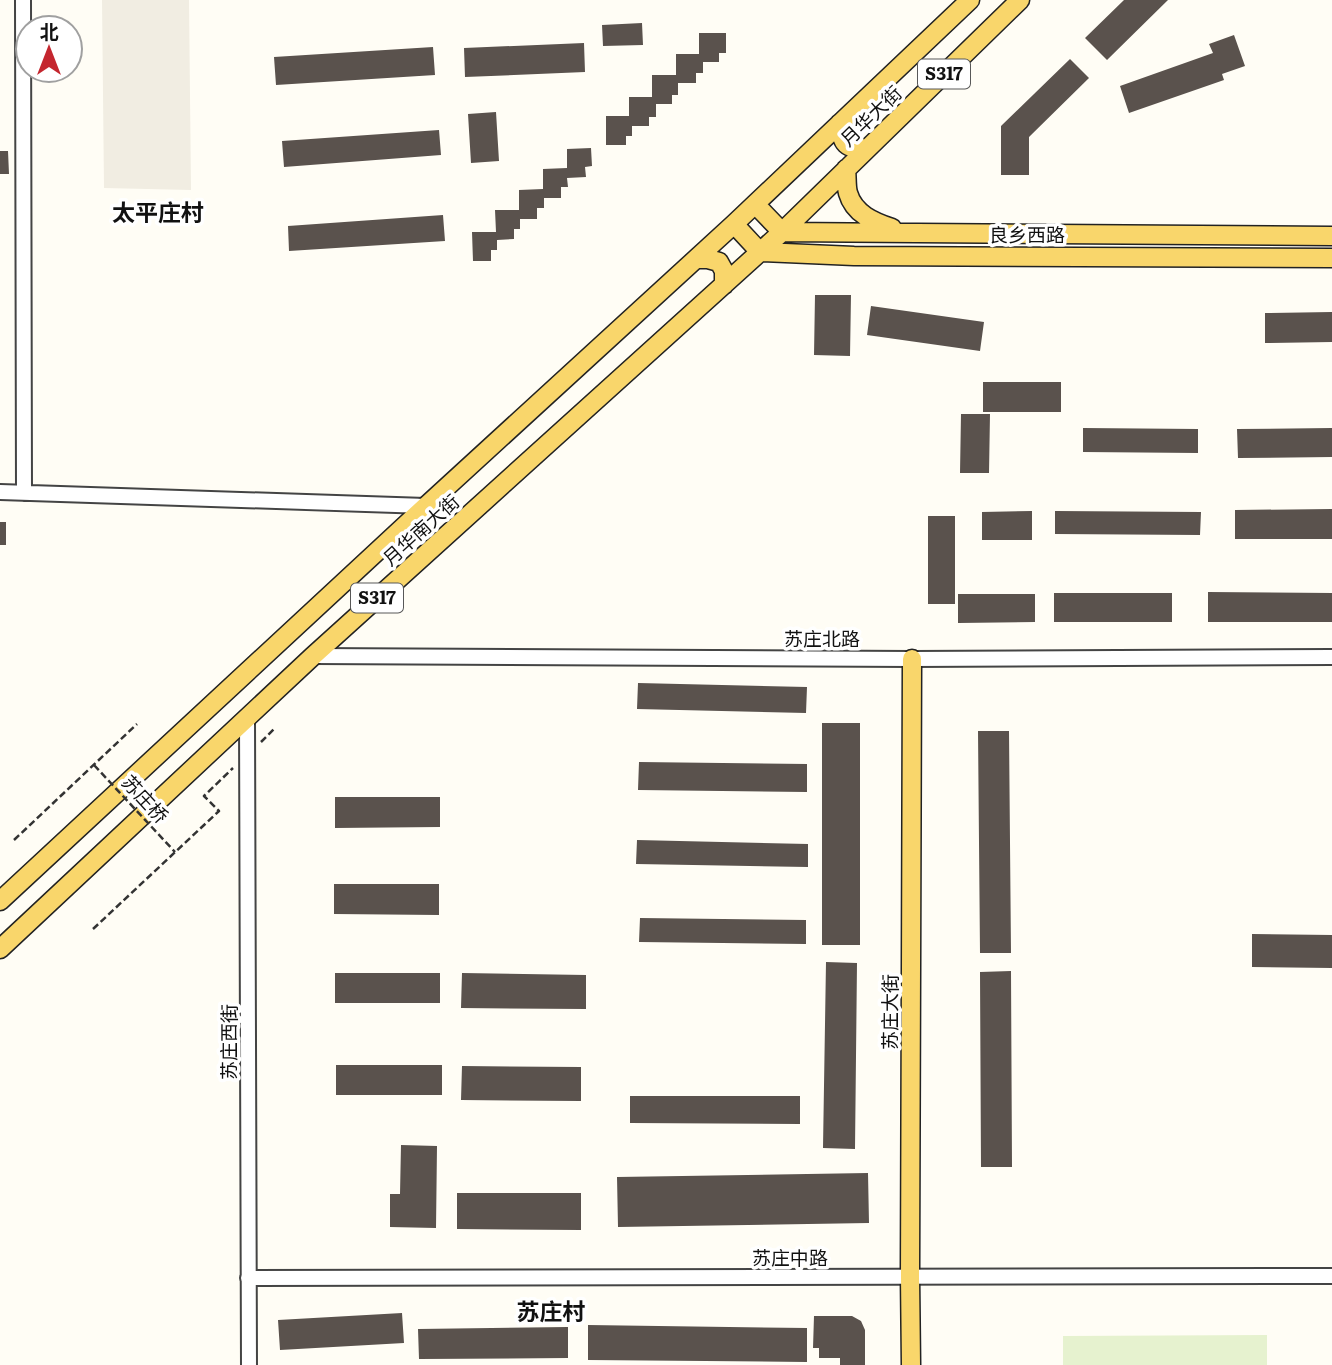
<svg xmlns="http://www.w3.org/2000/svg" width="1332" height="1365" font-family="Literata,'Noto Sans SC',serif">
<rect width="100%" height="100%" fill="#fffdf5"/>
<path fill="#e6f2cf" d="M1267 1335V1365H1063V1336Z"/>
<path fill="#f1ede2" d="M102 0H189L191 190 104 188Z"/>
<path fill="#5a524d" d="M1124 0H1168L1107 60 1085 38Z
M642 23 643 45 603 46 602 25Z
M699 33H726V53H719V62H703V73H696V83H678V95H672V104H656V117H649V126H632V136H626V145H606V116H629V97H652V75H676V54H699Z
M1234 35 1245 66 1222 74 1224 80 1129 113 1120 86 1213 53 1209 44Z
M584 43 585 72 465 77 464 48Z
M433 47 435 75 276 85 274 57Z
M1070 59 1089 78 1029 137V175H1001V126Z
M496 112 499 161 471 163 468 114Z
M439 130 441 155 284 167 282 141Z
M591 148 592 166 585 167 586 177 567 178 568 187H561V198H544V208H537V219H520V229H514V239L497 240V250H491V261H473L472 232H496L495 210H519V190L543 189V169L567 168V149Z
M0 151H8L9 174H0Z
M443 215 445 241 289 251 288 226Z
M815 295H851L850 356 814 355Z
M871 306 984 322 980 351 867 335Z
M1332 312V342L1265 343V313Z
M983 382H1061V412H983Z
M961 414H990L989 473H960Z
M1083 428 1198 429V453L1083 452Z
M1332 428V457L1238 458 1237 429Z
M1332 509V539H1235V510Z
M1032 511V540H982V512Z
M1055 511 1201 512 1200 535 1055 534Z
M928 516H955V604H928Z
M0 522H6V545H0Z
M1208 592 1332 593V622H1208Z
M1054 593H1172V622H1054Z
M958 594H1035V622L958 623Z
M638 683 807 687 806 713 637 709Z
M822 723H860V945H822Z
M978 731H1009L1011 953H980Z
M639 762 807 764V792L638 790Z
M335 797H440V827L335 828Z
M637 840 808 844V867L636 864Z
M334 884H439V915L334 914Z
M640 918 806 920V944L639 942Z
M1252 934 1332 935V968L1252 967Z
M826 962 857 963 855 1149 823 1148Z
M1011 971 1012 1167H981L980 972Z
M335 973H440V1003H335Z
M462 973 586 975V1009L461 1008Z
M336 1065H442V1095H336Z
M462 1066 581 1067V1101L461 1100Z
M630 1096H800V1124L630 1123Z
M401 1145 437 1146 436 1228 390 1227V1194H400Z
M868 1173 869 1223 618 1227 617 1177Z
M457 1193H581V1230L457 1229Z
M402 1313 404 1343 280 1350 278 1320Z
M814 1316H852L861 1321 865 1330V1365H840V1358H819V1348H813Z
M588 1325 807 1328V1362L588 1360Z
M568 1327V1358L419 1359 418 1329Z"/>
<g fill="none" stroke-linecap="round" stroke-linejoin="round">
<defs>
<path id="minor" d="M23 0 24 493
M0 492 426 506
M313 656 912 659 1332 657
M247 718 249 1365
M248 1278 1332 1276"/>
<path id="major" d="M840 123C842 145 845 149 868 148
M846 169C847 177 846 186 848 193 854 214 874 222 892 228
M755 204 782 232 1332 236
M734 224 760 252 854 256 1332 258
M696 259H708L719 262 724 271V285
M0 901 426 506 734 224 970 0
M0 949 313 656 782 232 1020 0
M911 1365 910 1277 912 659"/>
</defs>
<use href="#minor" stroke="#444" stroke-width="18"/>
<use href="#major" stroke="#222" stroke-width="21"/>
<path stroke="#333" stroke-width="2.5" stroke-dasharray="7 3.5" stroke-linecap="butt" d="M261 742 274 729
M14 840 137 724
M93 929 219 811 204 796 233 768"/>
<use href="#minor" stroke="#fff" stroke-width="14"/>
<use href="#major" stroke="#f9d66b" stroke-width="18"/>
<path stroke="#333" stroke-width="2.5" stroke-dasharray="7 3.5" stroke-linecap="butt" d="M94 765 175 852"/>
</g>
<g text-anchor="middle" stroke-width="7" stroke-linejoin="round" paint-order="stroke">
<g fill="#fff" stroke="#585858" stroke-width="2">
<rect x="918" y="59.5" width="52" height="29" rx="5"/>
<rect x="351" y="583.5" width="52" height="29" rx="5"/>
</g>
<g font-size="18" font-weight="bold" fill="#111">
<text x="944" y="80">S317</text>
<text x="377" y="604">S317</text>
</g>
<g font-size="19" fill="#111" stroke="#fff">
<text transform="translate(871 116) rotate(-44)" y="7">月华大街</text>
<text x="1027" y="242">良乡西路</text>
<text transform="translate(421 530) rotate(-42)" y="7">月华南大街</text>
<text x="822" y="646">苏庄北路</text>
<text transform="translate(145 799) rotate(47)" y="7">苏庄桥</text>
<text transform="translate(890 1012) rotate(-90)" y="7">苏庄大街</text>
<text transform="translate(229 1042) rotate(-90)" y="7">苏庄西街</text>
<text x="790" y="1265">苏庄中路</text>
</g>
<g font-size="23" font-weight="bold" fill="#111" stroke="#fff">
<text x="158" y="221">太平庄村</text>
<text x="551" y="1320">苏庄村</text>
</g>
</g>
<g transform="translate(49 49)"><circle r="33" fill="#ffffff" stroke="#a0a0a0" stroke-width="2"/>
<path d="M0-5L12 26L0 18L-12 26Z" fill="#c4262e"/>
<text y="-10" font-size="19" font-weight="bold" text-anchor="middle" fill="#111111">北</text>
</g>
</svg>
